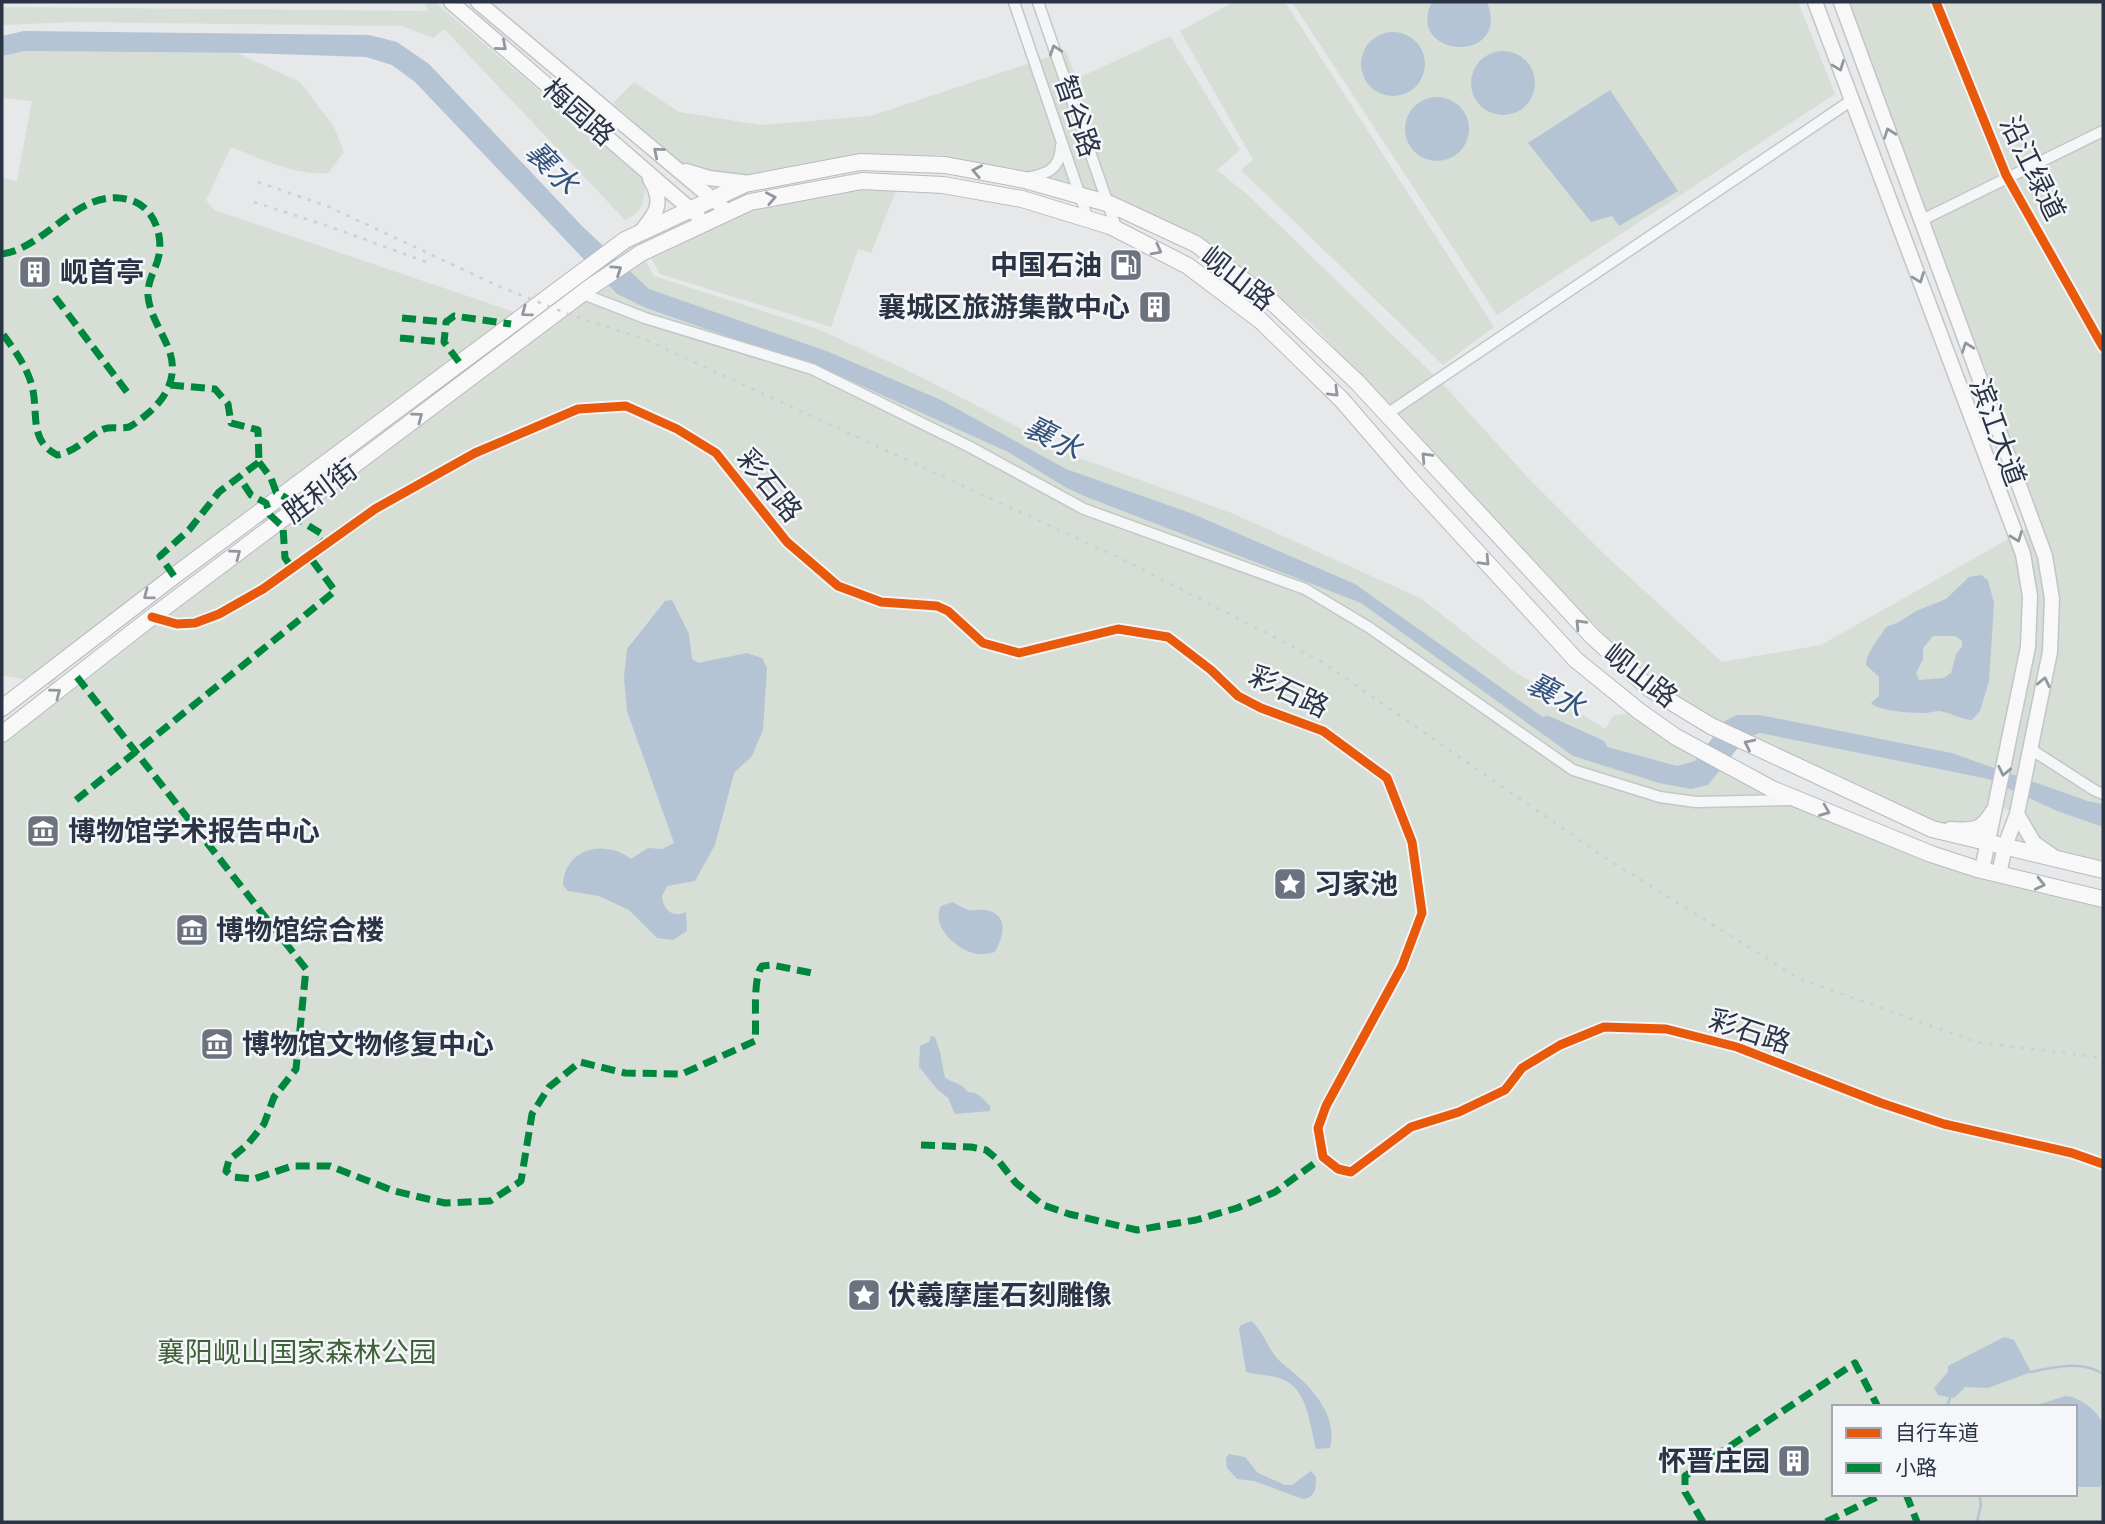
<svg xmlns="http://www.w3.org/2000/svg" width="2105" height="1524" font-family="'Alegreya Sans','Noto Sans SC',sans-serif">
<rect width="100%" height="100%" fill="#e6e8ea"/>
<path fill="#d6ded6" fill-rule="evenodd" d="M424 2H435L633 171 645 183C644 204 644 210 625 220L444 29 433 38 402 26 74 22 2 25V7L428 11Z
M1234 2H1285L1494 327 1443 365 1241 170 1253 160 1180 31Z
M1292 2H1798L1835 94 1497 315Z
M1841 2H2103V804L2088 801 1952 753 1760 715 1723 725 1656 683 1574 606 1313 325 1199 235 1054 179 940 155H864L707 187 613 103 634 82 679 112 761 125 871 116 1066 51 1076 79 1170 36 1240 150 1217 170 1248 195 1441 382 1530 480 1602 552 1722 662 1821 645 2033 525Z
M25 51 237 53 300 82 334 127 344 152 328 173C292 175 263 159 231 147L206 200 214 210 523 315 289 490 301 505 540 326H553L517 309 623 231 634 240 654 276 818 329 915 374 1074 456 1234 514 1422 599 1512 670 1605 729 1613 716 1639 711 1702 751 1931 854 2103 899V1522H2V722L51 685 2 675V178L17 181 32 101 2 98V56ZM256 515 268 530 77 677 53 684 67 658ZM1834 1407H2075V1494H1834Z
M865 188 896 191 871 253 858 249 831 327 660 274 650 256 754 206Z
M1760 733 1988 779 2057 811 2103 827V870L2005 846 2016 814 1997 805 1989 842 1932 829 1746 737Z"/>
<path fill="#b4c4d5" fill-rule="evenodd" d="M1432 2H1487C1512 66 1404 58 1432 2Z
M24 31 369 35 397 42 429 64 582 226 649 289 829 352 941 400 1066 469 1193 514 1355 584 1571 737 1677 766 1695 761 1725 721 1737 715H1760L1952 753 2088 801 2103 804V827L2057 811 1988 779 1760 733 1746 738 1708 785 1691 789 1659 783 1573 756 1361 603 1084 496 1065 487 1008 452 838 375 646 308 617 294 415 82 392 65 366 57 249 53 25 51 2 56V36Z
M1361 64a32 32 0 1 1 64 0a32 32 0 1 1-64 0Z
M1471 83a32 32 0 1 1 64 0a32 32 0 1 1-64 0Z
M1610 90 1678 191 1619 226 1612 216 1591 222 1528 143Z
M1405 129a32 32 0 1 1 64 0a32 32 0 1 1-64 0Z
M1981 575 1988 580 1994 603 1989 681 1980 711 1972 720C1960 719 1951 713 1940 711 1935 711 1929 713 1924 713 1911 713 1878 711 1871 703L1879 696V677L1866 665C1866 652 1879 639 1886 627L1899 622 1916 611 1946 599 1969 577ZM1933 636H1955L1962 641V647L1956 654 1951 673 1944 678 1919 680 1916 673 1923 659V648Z
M672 600 689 634 692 659 698 663 747 653 762 658 767 668 763 730 752 756 734 773 715 845 695 881 667 886 662 896C663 910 672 918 686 912L687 931 673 940 657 938 629 910 599 896 568 891 563 885C565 848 605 839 631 859L648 848 662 849 674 843 627 711 624 677 627 649 665 601Z
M953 902C958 905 964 909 969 910 975 911 981 909 986 910 1010 915 1003 937 995 952 990 953 983 955 978 954 958 951 930 927 941 906Z
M931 1036 935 1037 940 1052 945 1078 962 1086 968 1092C979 1092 983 1099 990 1106V1111L955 1114 948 1098 937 1089 919 1067 920 1046 929 1042Z
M1251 1321C1259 1326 1267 1344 1273 1353 1278 1361 1286 1366 1293 1372 1315 1391 1338 1418 1330 1448L1316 1449C1310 1427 1308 1390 1284 1380 1273 1375 1258 1375 1246 1372L1239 1329 1241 1325Z
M2004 1337 2014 1340 2031 1372 1988 1388 1965 1387 1954 1398 1938 1395 1934 1388 1948 1372V1366Z
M2065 1396C2078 1396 2099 1411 2103 1425 2105 1436 2104 1476 2100 1487H2075V1407H2031Z
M1229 1454 1245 1457 1258 1473 1285 1485H1292L1311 1471 1316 1477C1316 1488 1316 1497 1303 1499L1254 1481 1237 1479 1227 1468 1226 1458Z"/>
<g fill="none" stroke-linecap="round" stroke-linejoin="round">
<path stroke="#b4c4d5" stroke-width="2.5" d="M2031 1372C2055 1367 2082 1360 2103 1374
M1947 1407 1950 1398
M1977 1522 1981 1505 1979 1494"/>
<path stroke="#b4c4d5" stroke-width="18" d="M1547 725 1598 748"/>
<defs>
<path id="minor" d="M1014 2 1088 219
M1038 2 1117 230
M1936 2 2006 175 2103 347
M1026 178C1047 174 1060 170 1061 146
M1920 221 2103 131
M583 294 645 318 812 369 970 447 1084 509 1305 589 1370 628 1573 770 1660 797 1696 802 1790 800
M1387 414 1852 100
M152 617 177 624 195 623 219 614 263 589 375 509 475 453 578 409 626 406 677 429 716 453 787 542 838 586 881 602 937 606 948 611 983 643 1019 653 1118 629 1168 637 1211 670 1238 696 1261 708 1323 731 1387 778 1412 842 1422 913 1402 966 1326 1106 1318 1128 1323 1157 1338 1169 1351 1172 1411 1127 1459 1112 1505 1090 1522 1068 1560 1045 1604 1027 1666 1029 1737 1047 1881 1103 1944 1124 2072 1153 2103 1164
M2029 748 2094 790 2103 794"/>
<path id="major" d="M451 2 698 216
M478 2 728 212
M1815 2 2023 554 2030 596 2028 647 1982 870
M1841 2 2045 556 2052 599 2050 652 2017 814 2005 846 1999 874
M686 171 709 178 750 183
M639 234C656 214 665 203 650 179
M2017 814 2034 843 2054 857
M1950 829C1972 830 1980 832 1992 812"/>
<path id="highway" d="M2 708 174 576 625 240 745 184 860 162 945 165 1025 180 1110 204 1196 244 1271 301 1357 382 1592 636 1650 689 1711 726 1932 829 2103 870
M2 734 152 617 592 286 641 253 750 202 862 181 943 185 1022 199 1110 226 1188 266 1261 321 1341 399 1411 480 1576 660 1639 711 1676 737 1772 789 1931 854 1977 869 2103 899"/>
</defs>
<use href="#minor" stroke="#c4c6c8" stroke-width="13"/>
<use href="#major" stroke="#c2c5c8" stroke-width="17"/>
<use href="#highway" stroke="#b8bbbf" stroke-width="18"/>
<use href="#minor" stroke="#f5f6f7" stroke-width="10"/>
<use href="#major" stroke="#f8f8f8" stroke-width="14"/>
<use href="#highway" stroke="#f8f8f8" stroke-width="16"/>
<path stroke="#cecfd2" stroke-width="2.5" stroke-dasharray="3.5 7" stroke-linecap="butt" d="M258 182 327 206 496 285 568 314 644 339 1122 559 1319 660 1604 857 1800 979 1976 1042 2103 1058
M254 202 331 227 429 263"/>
<path stroke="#00873e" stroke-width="7" stroke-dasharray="14 7" stroke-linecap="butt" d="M2 254C47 248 80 185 130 200 153 206 163 234 159 255 156 270 147 280 148 296 150 316 162 331 169 350 179 376 166 399 146 415 141 419 135 424 129 427 121 429 115 427 108 428 93 430 78 452 57 455 28 440 39 413 32 386 27 367 14 349 2 333
M55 297 130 396
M402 318 446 322
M400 338 444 342
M459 362 444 342 446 322 454 316 511 324
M170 385 215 389 228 404 231 423 258 430 259 462
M259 462 271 478 276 492 288 499 296 518 322 534 325 540 319 546
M174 576 160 556 189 530 219 492 259 462
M77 677 306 969 296 1069 274 1097 264 1124 247 1145 229 1160 226 1171 233 1177 254 1179 292 1166H330L394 1191 445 1203 490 1201 521 1181 532 1114 549 1087 580 1062 625 1073 682 1074 755 1041C757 1022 752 979 762 966L772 965 812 973
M76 800 335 591 309 556 290 565 285 558 283 527 270 515 266 503 251 495 239 477
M921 1145 971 1147 986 1150 997 1159 1016 1183 1043 1205 1069 1214 1137 1230 1196 1220 1237 1208 1275 1192 1323 1157
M1906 1494 1917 1522
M1703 1522 1685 1492V1476L1855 1363 1878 1407
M1826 1522 1883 1494"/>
<defs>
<path id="cycleway" d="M1936 2 2006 175 2103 347
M152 617 177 624 195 623 219 614 263 589 375 509 475 453 578 409 626 406 677 429 716 453 787 542 838 586 881 602 937 606 948 611 983 643 1019 653 1118 629 1168 637 1211 670 1238 696 1261 708 1323 731 1387 778 1412 842 1422 913 1402 966 1326 1106 1318 1128 1323 1157 1338 1169 1351 1172 1411 1127 1459 1112 1505 1090 1522 1068 1560 1045 1604 1027 1666 1029 1737 1047 1881 1103 1944 1124 2072 1153 2103 1164"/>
</defs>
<use href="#cycleway" stroke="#f4f6f9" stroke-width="13"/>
<use href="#cycleway" stroke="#e8590c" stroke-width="9"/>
</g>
<defs><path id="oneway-chevron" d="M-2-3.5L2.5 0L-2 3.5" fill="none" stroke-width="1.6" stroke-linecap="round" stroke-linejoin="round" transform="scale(1.75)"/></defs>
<g stroke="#92969e">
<use href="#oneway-chevron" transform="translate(502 46) rotate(41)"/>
<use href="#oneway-chevron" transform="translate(1839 66) rotate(69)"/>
<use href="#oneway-chevron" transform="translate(1889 133) rotate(-110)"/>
<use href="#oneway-chevron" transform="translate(658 152) rotate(-140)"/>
<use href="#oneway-chevron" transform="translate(977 171) rotate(-169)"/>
<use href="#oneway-chevron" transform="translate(771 198) rotate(-11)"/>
<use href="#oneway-chevron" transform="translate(1157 250) rotate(28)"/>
<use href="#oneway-chevron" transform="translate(617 270) rotate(-34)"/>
<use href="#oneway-chevron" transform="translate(1919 278) rotate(69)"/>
<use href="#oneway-chevron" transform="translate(526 312) rotate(143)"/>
<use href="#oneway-chevron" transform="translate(1967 347) rotate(-110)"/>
<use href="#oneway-chevron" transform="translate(1334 392) rotate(45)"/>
<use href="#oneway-chevron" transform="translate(418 417) rotate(-37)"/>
<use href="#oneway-chevron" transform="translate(1426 457) rotate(-133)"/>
<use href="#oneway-chevron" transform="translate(2017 537) rotate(69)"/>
<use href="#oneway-chevron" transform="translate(236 554) rotate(-37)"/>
<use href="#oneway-chevron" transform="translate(1485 561) rotate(47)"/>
<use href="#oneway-chevron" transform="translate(148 595) rotate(143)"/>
<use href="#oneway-chevron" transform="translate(1580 624) rotate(-133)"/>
<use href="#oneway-chevron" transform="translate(2044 682) rotate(-78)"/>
<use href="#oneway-chevron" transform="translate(56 693) rotate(-37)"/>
<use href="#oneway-chevron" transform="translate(1749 744) rotate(-154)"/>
<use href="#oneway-chevron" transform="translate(2004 771) rotate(102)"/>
<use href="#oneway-chevron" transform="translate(1825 811) rotate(22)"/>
<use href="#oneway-chevron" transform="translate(2040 884) rotate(13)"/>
</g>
<use stroke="#90959e" href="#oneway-chevron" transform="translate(1055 50) rotate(-109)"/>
<defs>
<symbol id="fuel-square" viewBox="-11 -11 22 22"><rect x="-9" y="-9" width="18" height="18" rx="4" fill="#6c737f" stroke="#f4f6f9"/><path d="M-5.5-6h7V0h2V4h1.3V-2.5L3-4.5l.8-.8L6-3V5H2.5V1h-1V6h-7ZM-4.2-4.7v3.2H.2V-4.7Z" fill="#fff"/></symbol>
<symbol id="building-square" viewBox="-11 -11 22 22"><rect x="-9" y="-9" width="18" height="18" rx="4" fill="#6c737f" stroke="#f4f6f9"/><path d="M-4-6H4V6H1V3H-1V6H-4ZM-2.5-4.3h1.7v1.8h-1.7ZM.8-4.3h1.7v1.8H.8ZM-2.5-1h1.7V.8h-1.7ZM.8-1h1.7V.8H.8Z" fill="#fff"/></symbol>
<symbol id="museum-square" viewBox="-11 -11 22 22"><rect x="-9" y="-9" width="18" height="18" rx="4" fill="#6c737f" stroke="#f4f6f9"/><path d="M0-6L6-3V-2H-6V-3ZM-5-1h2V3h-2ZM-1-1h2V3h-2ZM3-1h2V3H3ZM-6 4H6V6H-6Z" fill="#fff"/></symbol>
<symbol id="sight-square" viewBox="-11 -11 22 22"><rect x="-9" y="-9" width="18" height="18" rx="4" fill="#6c737f" stroke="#f4f6f9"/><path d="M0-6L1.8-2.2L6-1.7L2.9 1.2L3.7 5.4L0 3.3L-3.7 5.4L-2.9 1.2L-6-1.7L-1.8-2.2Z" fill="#fff"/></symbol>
</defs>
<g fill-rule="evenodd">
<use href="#fuel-square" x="1107" y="246" width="38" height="38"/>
<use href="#building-square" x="16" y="253" width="38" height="38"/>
<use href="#building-square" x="1136" y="288" width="38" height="38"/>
<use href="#museum-square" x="24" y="812" width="38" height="38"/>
<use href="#sight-square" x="1271" y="865" width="38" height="38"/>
<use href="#museum-square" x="173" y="911" width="38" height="38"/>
<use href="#museum-square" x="198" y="1025" width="38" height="38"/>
<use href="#sight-square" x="845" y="1276" width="38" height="38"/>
<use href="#building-square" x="1775" y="1442" width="38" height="38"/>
</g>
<g text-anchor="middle" stroke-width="5" stroke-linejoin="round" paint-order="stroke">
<g font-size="28" fill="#2b3445" stroke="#f4f6f9">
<text transform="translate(579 112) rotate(41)" y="10">梅园路</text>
<text transform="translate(1078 116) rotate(71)" y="10">智谷路</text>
<text transform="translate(2033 168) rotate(64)" y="10">沿江绿道</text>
<text transform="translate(1238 278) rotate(38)" y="10">岘山路</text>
<text transform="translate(1998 432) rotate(70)" y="10">滨江大道</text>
<text transform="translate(770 485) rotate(51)" y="10">彩石路</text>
<text transform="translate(320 491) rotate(-37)" y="10">胜利街</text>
<text transform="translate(1641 675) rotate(38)" y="10">岘山路</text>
<text transform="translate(1289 691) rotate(25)" y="10">彩石路</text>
<text transform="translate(1750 1031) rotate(18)" y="10">彩石路</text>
</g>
<g font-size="28" font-weight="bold" fill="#2b3445" stroke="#f4f6f9" text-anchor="start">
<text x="1102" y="275" text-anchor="end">中国石油</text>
<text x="60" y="282">岘首亭</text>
<text x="1130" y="317" text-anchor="end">襄城区旅游集散中心</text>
<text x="68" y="841">博物馆学术报告中心</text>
<text x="1314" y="894">习家池</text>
<text x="216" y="940">博物馆综合楼</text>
<text x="242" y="1054">博物馆文物修复中心</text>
<text x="888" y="1305">伏羲摩崖石刻雕像</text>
<text x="1770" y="1471" text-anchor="end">怀晋庄园</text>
</g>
<g font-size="28" fill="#3f6138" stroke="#f4f6f9">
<text x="297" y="1362">襄阳岘山国家森林公园</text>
</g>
<g font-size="30" font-style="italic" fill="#34527a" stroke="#f4f6f9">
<text transform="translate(552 168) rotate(45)" y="10">襄水</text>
<text transform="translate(1053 438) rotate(27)" y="10">襄水</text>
<text transform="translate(1556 695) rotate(28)" y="10">襄水</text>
</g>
</g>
<rect width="2105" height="1524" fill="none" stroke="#2b3445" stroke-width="7"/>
<rect x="1832" y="1405" width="245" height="91" fill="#f4f6f9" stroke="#a4a8b1" stroke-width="2"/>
<rect x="1846" y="1428" width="35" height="10" fill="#e8590c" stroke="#a4a8b1" stroke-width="2"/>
<text x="1895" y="1440" font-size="21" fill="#2b3445">自行车道</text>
<rect x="1846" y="1463" width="35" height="10" fill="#00873e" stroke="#a4a8b1" stroke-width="2"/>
<text x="1895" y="1475" font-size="21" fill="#2b3445">小路</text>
</svg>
